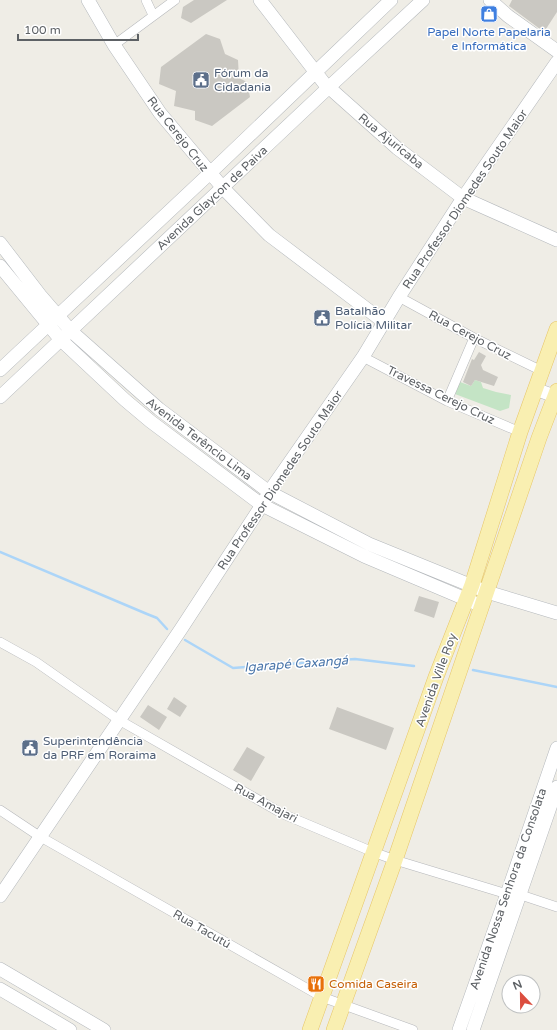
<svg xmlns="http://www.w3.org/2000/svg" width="557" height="1030" font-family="'Varela Round',sans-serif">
<rect width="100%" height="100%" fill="#efede6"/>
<path fill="#c4e4c5" d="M475 380 481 382 483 388 496 392 511 395 509 408 500 411 455 394 460 382 471 386Z"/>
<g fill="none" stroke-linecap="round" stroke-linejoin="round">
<path stroke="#acd5f8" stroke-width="2.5" d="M0 552 147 614 157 618 167 629
M185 640 233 668 355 659 414 666
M473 670 557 687"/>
</g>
<path fill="#cac8c2" d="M194 0H227L191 23 181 18 183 7Z
M512 0H557V12L544 32 509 6Z
M206 34 220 39 225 54 238 60 239 78 247 82 250 97 212 126 195 120V111L174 106 176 91 159 84 161 67Z
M479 352 486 356 481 365 483 370 498 377 494 386 475 380 471 386 463 382 472 359 474 360Z
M419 596 439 602 434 618 414 611Z
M174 697 187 706 180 717 167 709Z
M148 705 167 717 159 730 140 717Z
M337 707 394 728 386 750 329 729Z
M247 747 265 757 251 781 233 770Z"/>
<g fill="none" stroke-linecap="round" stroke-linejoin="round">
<defs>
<path id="street" d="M146 0 153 15
M114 45 175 0
M399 297 474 338 542 371
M363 357 447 401 520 432
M447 401 474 338
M0 642 36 662 119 720 283 814 373 852 395 860 507 894 521 895 557 907
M0 810 39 836 322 997 413 1030"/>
<path id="secondary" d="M88 0 114 45 160 113 223 188 269 235 384 322
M260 0 324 83 397 148 463 198 557 240
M490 0 508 16 557 51
M0 243 40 295 71 331 159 409 269 492 369 544 487 592 557 613
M0 266 61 340 125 400 150 421 262 505 364 556 482 606
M0 370 209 174 391 0
M535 389 557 397
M0 397 328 88 423 0
M0 896 181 629 262 505 269 492 363 357 399 297 463 198 557 62
M0 969 104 1030
M0 989 70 1030
M459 1030 507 894 557 748
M473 1030 557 787"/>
<path id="primary" d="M310 1030 436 677 472 585 520 432 557 329
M334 1030 395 860 539 438 557 391"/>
</defs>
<use href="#street" stroke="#b6b8bb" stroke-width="10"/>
<use href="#secondary" stroke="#b4b8bc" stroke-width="14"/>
<use href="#primary" stroke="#e7c667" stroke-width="16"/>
<use href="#street" stroke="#fff" stroke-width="9"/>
<use href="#secondary" stroke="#fff" stroke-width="13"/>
<use href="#primary" stroke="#f9efb1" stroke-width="15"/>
</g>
<defs>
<symbol id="shop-square" viewBox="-11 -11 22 22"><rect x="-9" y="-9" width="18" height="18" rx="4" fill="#3f7fe0" stroke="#fff"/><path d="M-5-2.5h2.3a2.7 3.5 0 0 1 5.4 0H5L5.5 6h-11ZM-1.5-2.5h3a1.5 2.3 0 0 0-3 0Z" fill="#fff"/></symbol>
<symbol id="civic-square" viewBox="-11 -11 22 22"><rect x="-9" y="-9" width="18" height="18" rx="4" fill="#5c6f8a" stroke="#fff"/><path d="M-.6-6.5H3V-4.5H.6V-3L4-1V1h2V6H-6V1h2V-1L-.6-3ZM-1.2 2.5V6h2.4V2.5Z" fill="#fff"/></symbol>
<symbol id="restaurant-square" viewBox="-11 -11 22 22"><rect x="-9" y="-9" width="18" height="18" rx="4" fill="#e8710a" stroke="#fff"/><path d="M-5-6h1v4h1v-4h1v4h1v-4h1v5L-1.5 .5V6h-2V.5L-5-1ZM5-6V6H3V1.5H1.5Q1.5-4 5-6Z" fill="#fff"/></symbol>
</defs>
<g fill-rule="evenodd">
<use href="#shop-square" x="479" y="4" width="20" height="20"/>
<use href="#civic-square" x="191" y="70" width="20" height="20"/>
<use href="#civic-square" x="312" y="308" width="20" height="20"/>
<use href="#civic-square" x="20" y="738" width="20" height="20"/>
<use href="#restaurant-square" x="306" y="974" width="20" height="20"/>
</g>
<g text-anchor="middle" stroke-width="3" stroke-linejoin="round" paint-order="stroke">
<g font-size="12" fill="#366cbe" stroke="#fff">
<text x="489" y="36">Papel Norte Papelaria<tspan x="489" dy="14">e Informática</tspan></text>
</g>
<g font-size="12" fill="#4e5e75" stroke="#fff" text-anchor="start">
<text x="214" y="77">Fórum da<tspan x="214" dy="14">Cidadania</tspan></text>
<text x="335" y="315">Batalhão<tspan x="335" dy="14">Polícia Militar</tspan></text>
<text x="43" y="745">Superintendência<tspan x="43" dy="14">da PRF em Roraima</tspan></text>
</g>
<g font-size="12" fill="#5d6165" stroke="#fff">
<text transform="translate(178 134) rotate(52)" y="4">Rua Cerejo Cruz</text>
<text transform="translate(391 141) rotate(39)" y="4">Rua Ajuricaba</text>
<text transform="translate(212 198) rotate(-43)" y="4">Avenida Glaycon de Paiva</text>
<text transform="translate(465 199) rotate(-56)" y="4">Rua Professor Diomedes Souto Maior</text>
<text transform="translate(470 335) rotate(28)" y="4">Rua Cerejo Cruz</text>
<text transform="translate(441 395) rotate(26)" y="4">Travessa Cerejo Cruz</text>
<text transform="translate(199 439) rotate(37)" y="4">Avenida Terêncio Lima</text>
<text transform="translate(280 480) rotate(-56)" y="4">Rua Professor Diomedes Souto Maior</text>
<text transform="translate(436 680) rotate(-70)" y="4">Avenida Ville Roy</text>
<text transform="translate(266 803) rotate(28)" y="4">Rua Amajari</text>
<text transform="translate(508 889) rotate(-71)" y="4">Avenida Nossa Senhora da Consolata</text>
<text transform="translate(202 929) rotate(30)" y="4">Rua Tacutú</text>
</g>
<g font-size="12" fill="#c56008" stroke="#fff" text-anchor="start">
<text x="329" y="988">Comida Caseira</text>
</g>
<g font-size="13" font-style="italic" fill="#4a76aa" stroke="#fff">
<text transform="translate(296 663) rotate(-4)" y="5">Igarapé Caxangá</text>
</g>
</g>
<g transform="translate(521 994) rotate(338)"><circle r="19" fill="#ffffff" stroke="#bec0c1"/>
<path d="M0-3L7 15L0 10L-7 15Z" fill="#dc4e3f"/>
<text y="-6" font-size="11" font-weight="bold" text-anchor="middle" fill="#5d6165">N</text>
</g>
<path d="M18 34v6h120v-6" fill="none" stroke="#5d6165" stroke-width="2"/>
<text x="24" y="34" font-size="12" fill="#5d6165" stroke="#ffffff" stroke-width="3" paint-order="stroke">100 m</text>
</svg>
